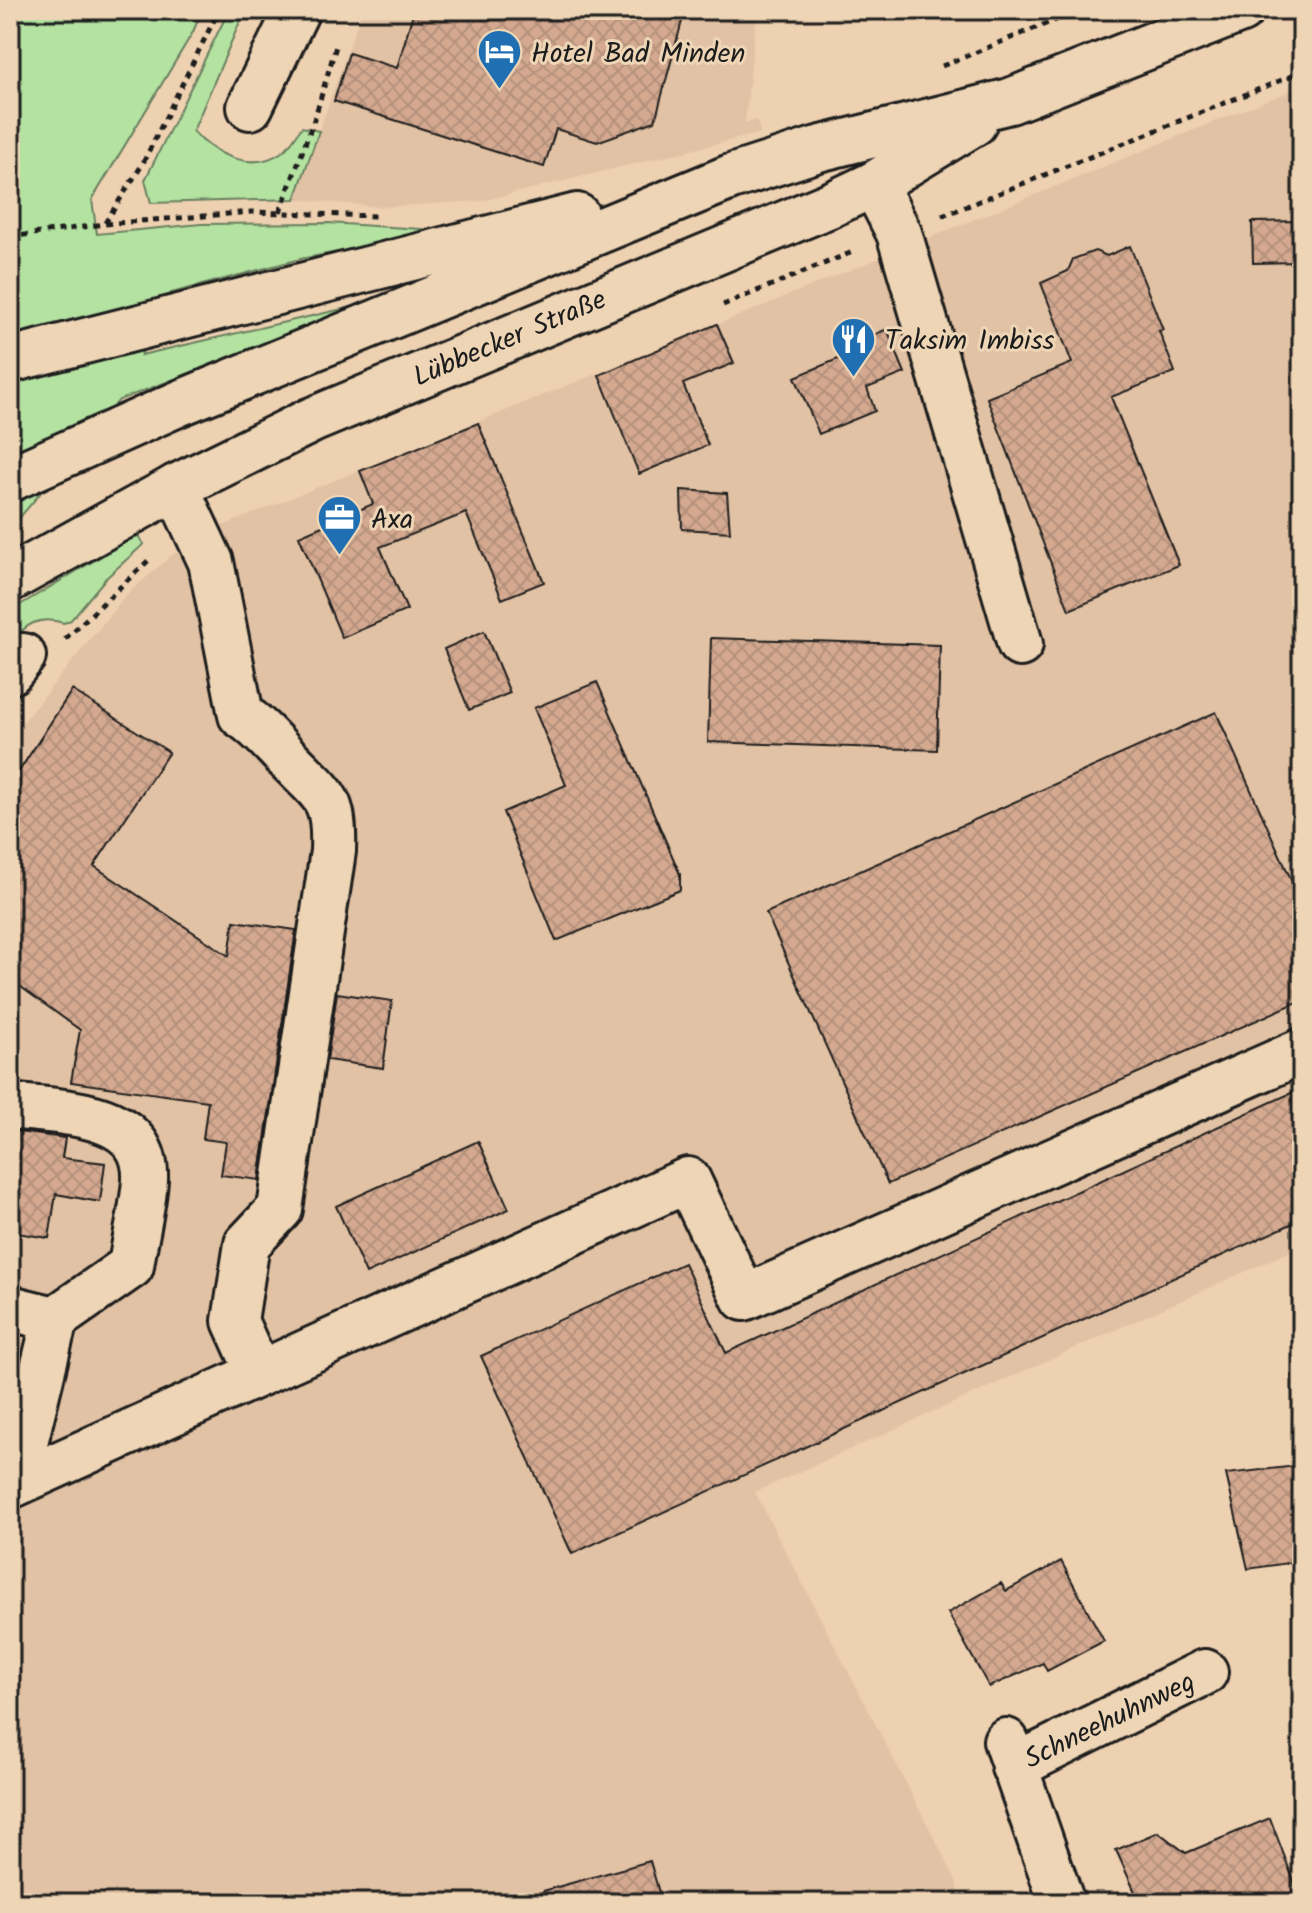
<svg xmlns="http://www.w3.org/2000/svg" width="1312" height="1913" font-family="Kalam,sans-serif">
<defs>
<pattern id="building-cross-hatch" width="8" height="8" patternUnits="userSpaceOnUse" patternTransform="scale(2)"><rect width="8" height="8" fill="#d4a990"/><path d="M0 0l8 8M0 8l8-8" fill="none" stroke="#b5917c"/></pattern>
</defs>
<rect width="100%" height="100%" fill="#eed1b1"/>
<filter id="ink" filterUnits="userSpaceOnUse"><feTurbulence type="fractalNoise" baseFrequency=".0125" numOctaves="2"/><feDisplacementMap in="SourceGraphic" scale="16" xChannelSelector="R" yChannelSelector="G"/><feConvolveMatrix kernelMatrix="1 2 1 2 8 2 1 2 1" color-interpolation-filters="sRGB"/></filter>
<g filter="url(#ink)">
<path fill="#e2c2a4" d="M362 10H757L745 123 756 120 761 133 482 201 381 207 295 199Z
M1302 86V1246L755 1492 955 1878 962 1903H10V738L126 595 172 555 225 525Z"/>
<path fill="#b3e2a1" stroke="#687f5e" stroke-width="2" d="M10 10H202L193 32 92 200 97 234 201 224 328 223 452 231 300 259 171 293 141 355 382 300 119 400 10 529Z
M229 10H245L193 131C214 155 253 173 282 152 290 147 296 135 302 127L319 131 295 199 151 203 145 180Z
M137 535 144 544 105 579 71 620 64 623C39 615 25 624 10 644V611Z"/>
<path fill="url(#building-cross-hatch)" stroke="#1c1c1c" stroke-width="2" d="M414 10H685L655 121 597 142 556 129 544 167 334 101 349 53 397 68Z
M1302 221V262L1253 263 1252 222Z
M1130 246 1163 330 1159 331 1175 372 1111 397 1179 565 1069 610 987 398 1072 363 1041 283 1068 271 1073 259 1095 251 1107 256Z
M717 324 734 363 683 384 708 445 639 474 599 375Z
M887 329 905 373 867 388 875 411 819 434 795 377 857 351 862 340Z
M478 423 544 582 502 599 466 513 380 547 407 610 342 638 299 536 373 504 360 471Z
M681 490 727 493 730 532 682 529Z
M484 631 510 693 469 710 444 649Z
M711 638 940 645 937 750 708 742Z
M597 682 680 874V890L556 941 503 812 566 785 534 708Z
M72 690 169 752 94 866 229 956 234 921 296 930 259 1180 221 1175 226 1142 203 1139 208 1101 71 1082 80 1030 10 979V785Z
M1216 712 1302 904V1000L888 1184 766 913Z
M337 993 392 1001 383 1068 327 1060Z
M1302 1088V1219L572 1554 481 1356 684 1263 726 1353Z
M10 1131 65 1138 62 1158 105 1163 100 1202 56 1194 49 1238 10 1232Z
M478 1141 509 1209 366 1274 336 1206Z
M1296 1466 1302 1502V1561L1248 1569 1226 1474Z
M1061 1561 1104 1641 1047 1671 1043 1663 989 1687 948 1613 1001 1583 1006 1591Z
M1270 1818 1302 1903H1140L1116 1850 1158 1832 1186 1853Z
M650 1861 662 1903H545L543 1891Z"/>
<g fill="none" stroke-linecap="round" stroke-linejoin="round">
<defs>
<path id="minor" d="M250 107 297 10
M874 184 899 233 1020 644
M176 487 211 562 241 715C261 728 273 744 290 761 325 797 335 797 333 851L280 1209 247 1244 235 1321 259 1374
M10 672 23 656
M10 1106C60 1113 148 1109 145 1180 143 1209 135 1238 131 1266L55 1319 15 1484 10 1486
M10 1308 55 1319
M15 1484 688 1180 744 1298 1302 1051
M1006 1741 1062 1903
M1014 1767 1205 1672"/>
<path id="major" d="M10 360 577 216
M10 479 180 403 731 177 818 149 1010 101 1241 10
M10 579 176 487 312 420 832 204 874 184 974 123"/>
</defs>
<use href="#minor" stroke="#1c1c1c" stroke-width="50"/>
<use href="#major" stroke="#1c1c1c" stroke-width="50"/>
<path stroke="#1c1c1c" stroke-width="5" stroke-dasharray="6 6" stroke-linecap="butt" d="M942 66 1080 10
M280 212 315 117 336 46
M942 216 1302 72
M105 223 142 165 219 10
M10 237 105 224 252 212 375 216
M723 305 855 251
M65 639 151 558"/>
<use href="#minor" stroke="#edd5b5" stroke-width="44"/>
<use href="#major" stroke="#edd5b5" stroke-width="44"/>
</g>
</g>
<defs>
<symbol id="hotel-pin" viewBox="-11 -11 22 30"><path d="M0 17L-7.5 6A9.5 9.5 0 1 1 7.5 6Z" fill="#1f6fb2" stroke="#edd5b5"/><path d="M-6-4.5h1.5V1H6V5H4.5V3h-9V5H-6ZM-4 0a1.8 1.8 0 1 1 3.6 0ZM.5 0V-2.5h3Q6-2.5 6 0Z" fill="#fff"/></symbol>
<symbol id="restaurant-pin" viewBox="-11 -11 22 30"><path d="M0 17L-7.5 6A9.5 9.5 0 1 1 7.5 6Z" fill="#1f6fb2" stroke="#edd5b5"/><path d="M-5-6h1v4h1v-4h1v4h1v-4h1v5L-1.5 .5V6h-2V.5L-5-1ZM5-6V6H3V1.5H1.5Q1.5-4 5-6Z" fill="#fff"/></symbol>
<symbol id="office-pin" viewBox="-11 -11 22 30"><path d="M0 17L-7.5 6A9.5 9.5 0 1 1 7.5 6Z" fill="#1f6fb2" stroke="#edd5b5"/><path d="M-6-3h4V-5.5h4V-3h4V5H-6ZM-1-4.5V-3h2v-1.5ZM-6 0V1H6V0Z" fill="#fff"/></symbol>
</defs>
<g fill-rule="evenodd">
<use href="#hotel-pin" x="474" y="26" width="51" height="69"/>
<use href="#restaurant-pin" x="828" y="314" width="51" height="69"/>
<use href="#office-pin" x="314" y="492" width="51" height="69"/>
</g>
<g text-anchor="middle" stroke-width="6" stroke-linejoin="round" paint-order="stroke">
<g font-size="28" fill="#1c1c1c" stroke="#edd5b5" text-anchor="start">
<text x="531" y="62">Hotel Bad Minden</text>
<text x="885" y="349">Taksim Imbiss</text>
<text x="371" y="528">Axa</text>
</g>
<g font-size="28" fill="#1c1c1c" stroke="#edd5b5">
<text transform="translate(509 337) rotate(-23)" y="10">Lübbecker Straße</text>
<text transform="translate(1109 1719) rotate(-26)" y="10">Schneehuhnweg</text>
</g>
</g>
<rect width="1312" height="1913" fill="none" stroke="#edd5b5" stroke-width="40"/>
<rect x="20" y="20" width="1272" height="1873" fill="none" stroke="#1c1c1c" stroke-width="3" filter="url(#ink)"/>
</svg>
